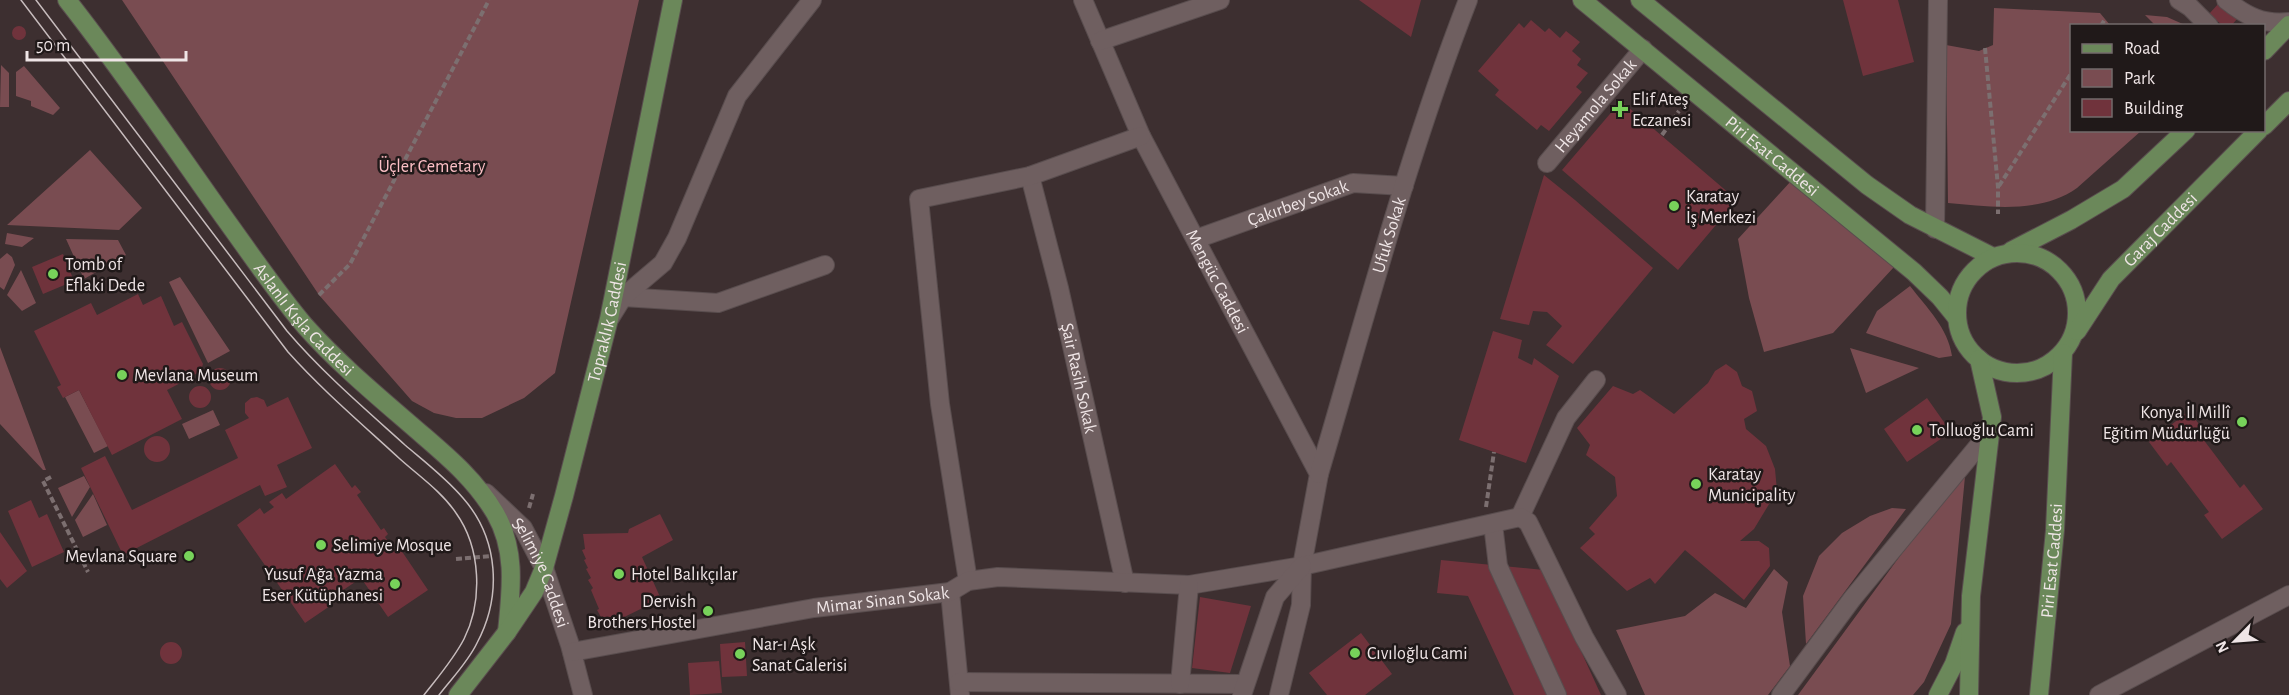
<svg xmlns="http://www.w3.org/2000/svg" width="2289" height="695" font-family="'Alegreya Sans',sans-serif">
<rect width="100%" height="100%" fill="#3d2f30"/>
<path fill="#794c51" d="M122 0H639L555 373 524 398 482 418H456L434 413 412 401 319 295Z
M1994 8 2100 13 2110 25 2072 26V130L2141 131 2077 188C2040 214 1991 207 1948 203L1946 45 1979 51 1993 45Z
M2145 15 2167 17 2185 25H2155Z
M1 65 9 73V107H0Z
M24 66 60 108 53 115 31 106V101L16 96V72Z
M90 150 142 208 119 230 7 225Z
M1791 181 1894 267 1833 333 1764 352 1749 298 1738 239Z
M7 233 34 238 22 247 5 244Z
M66 239 118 240 126 255 84 279Z
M7 253 12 257 15 265 4 290 0 287V259Z
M21 270 36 303 22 311 7 295Z
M180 277 230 351 208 363 169 282Z
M1910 286C1927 308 1948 328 1952 356L1939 358 1866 333 1877 311Z
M0 347 46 470H43L0 424Z
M1850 348 1919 368 1866 393Z
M79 390 108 446 94 453 65 397Z
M213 410 220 425 189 439 182 424Z
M1966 466 1951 624 1924 682 1913 695H1798Z
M84 476 90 487 72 517 58 488Z
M93 494 107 525 83 537 75 520Z
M1892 508 1906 509 1806 644 1803 596 1819 556 1842 533 1870 516Z
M1774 569 1788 582 1782 612 1790 666 1768 695H1645L1616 630 1685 616 1715 593 1746 608Z"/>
<path fill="#70333c" d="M1359 0H1421L1411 37Z
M1843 0H1898L1914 62 1863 76Z
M2219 3 2237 19 2231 26H2223L2209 14Z
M1531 20 1545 32 1549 28 1560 38 1566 31 1580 42 1572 51 1581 59 1577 65 1588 73 1576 87 1582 92 1549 131 1541 125 1537 130 1495 95 1499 90 1478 71 1519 23 1524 28Z
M12 33a7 7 0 1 1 14 0a7 7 0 1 1-14 0Z
M1621 101 1737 200 1678 270 1562 170Z
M1544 175 1575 200 1653 268 1573 364 1546 345 1562 326 1547 312 1533 311 1529 325 1500 319Z
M63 254 74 281 43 294 32 267Z
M138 294 143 305 161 296 174 326 182 322 203 364 201 371 194 375 187 372 190 378 167 390 182 419 112 455 79 390 63 398 57 387 61 385 34 331 91 303 97 315Z
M1493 331 1522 340 1518 358 1532 365 1534 358 1559 376 1526 463 1459 440Z
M1726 364 1737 372 1742 386 1752 391 1757 411 1744 419 1746 429 1766 446 1775 469 1777 491 1754 529 1740 541H1759L1769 548 1770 566 1744 600 1685 550 1655 584 1650 578 1627 591 1580 548 1595 534 1589 528 1617 496 1615 477 1586 455 1590 445 1577 428 1613 386 1633 394 1640 390 1674 414 1708 383 1715 371Z
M209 379a11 11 0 1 1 22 0a11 11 0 1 1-22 0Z
M189 397a11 11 0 1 1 22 0a11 11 0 1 1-22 0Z
M257 397 264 400 267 407 288 397 312 448 277 465 287 487 265 496 260 485 123 555 81 468 105 456 132 510 238 458 225 430 249 418 245 413V403L251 398Z
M1927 398 1951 432 1907 462 1884 429Z
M2189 411 2208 436 2203 439 2240 488 2244 484 2263 509 2222 539 2204 515 2209 512 2171 462 2167 466 2149 442Z
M144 449a13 13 0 1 1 26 0a13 13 0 1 1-26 0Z
M335 464 352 488 355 485 361 492 357 495 381 530 384 528 388 534 385 537 396 553 401 550 428 590 388 617 361 578 327 601 330 606 305 623 237 525 260 508 264 514 274 507 269 502 282 493 286 499Z
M31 500 39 518 47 514 64 552 32 567 8 511Z
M660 514 673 540 642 557 661 599 606 626 597 610 599 609 591 590 593 588 588 580 591 578 586 569 588 568 584 560 586 559 582 550 585 549 583 534 628 533 629 529Z
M0 532 27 571 7 588 0 579Z
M1441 560 1544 570 1601 695H1514L1468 596 1437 593Z
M1200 597 1251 606 1230 673 1192 668Z
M1361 633 1392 674 1365 695H1327L1309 673Z
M160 653a11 11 0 1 1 22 0a11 11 0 1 1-22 0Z
M745 642 747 676 722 677 720 644Z
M719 661 722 693 690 695 688 663Z"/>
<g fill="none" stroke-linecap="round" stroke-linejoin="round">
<defs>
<g id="minor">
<path id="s1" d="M1083 0 1141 136 1319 474 1302 566 1301 605 1279 695"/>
<path d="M2179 0 2190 7 2209 26"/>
<path d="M2226 0C2246 16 2263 25 2289 22"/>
<path d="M1100 41 1220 0"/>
<path id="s2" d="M1547 163 1643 49"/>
<path id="s3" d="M1030 176 1059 288 1125 583"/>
<path d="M1935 229 1938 0"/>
<path id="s4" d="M1196 239 1353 183 1404 186"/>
<path d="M623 297 718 303 825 265"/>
<path d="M610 318 623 297 663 263 677 238 737 96 812 0"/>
<path id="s5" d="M1319 474C1366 315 1408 154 1468 0"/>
<path id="s6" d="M486 493 523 528 544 568 570 645 583 695"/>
<path d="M1520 517 1566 418 1596 380"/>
<path d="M1493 524 1498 566 1557 695"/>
<path d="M968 581 940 404 919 199 1030 176 1141 136"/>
<path d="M950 592 960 695"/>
<path id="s7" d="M572 652 814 608 950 592 968 581 998 577 1189 585 1302 566 1520 517 1528 522 1584 637 1617 695"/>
<path d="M959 682 1244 684"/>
<path d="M1180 684 1189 585"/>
<path d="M1242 695 1275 597 1302 566"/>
<path d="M1781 695 1852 599 1989 433"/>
<path d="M2099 695 2289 595"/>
</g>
<g id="major">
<path id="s8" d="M67 0C123 71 174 147 226 220 252 256 277 293 305 326 337 362 374 393 411 425 443 453 473 476 495 513 517 551 511 591 507 632"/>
<path id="s9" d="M1582 0 1914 272 1940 297 1957 318"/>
<path d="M1640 0 1867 185 1910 215 1993 257"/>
<path d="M2264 51 2289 25"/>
<path d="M2264 126 2289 101"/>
<path d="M2011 251 2071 220 2123 189 2186 130"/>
<circle cx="2017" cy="313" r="60"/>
<path id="s10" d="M2077 331 2111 279 2259 130"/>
<path id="s11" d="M458 695 507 632 534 592 544 568 564 496 609 319 673 0"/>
<path d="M1938 695 1954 664 1965 632"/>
<path d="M1969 695 1971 596 1992 417 1979 359"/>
<path id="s12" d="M2039 695 2055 530 2063 353"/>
</g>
</defs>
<use href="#minor" stroke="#594d4e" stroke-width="20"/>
<use href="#major" stroke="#594d4e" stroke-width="20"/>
<path stroke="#7c6f70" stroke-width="4" stroke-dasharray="6 3" stroke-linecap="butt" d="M2101 26 2105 19
M1985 48 1998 187V214
M1662 135 1679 111
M1999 186 2072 72
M319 295 350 264 489 0
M51 477 43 481 88 572
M1486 507 1494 452
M529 508 533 494
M456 559 491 556"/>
<use href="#minor" stroke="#6f5f60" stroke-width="18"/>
<use href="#major" stroke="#6b885a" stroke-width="18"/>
<path stroke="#c7bcbd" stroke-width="1.5" d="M21 0 288 352C323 391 362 424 400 459 419 476 442 492 456 513 481 548 483 601 464 639 453 660 438 677 424 695
M36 0 287 331C323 373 364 408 405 445 425 462 446 478 463 498 499 539 502 596 477 643 468 662 452 678 439 695"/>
</g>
<g fill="#77d25a" stroke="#201919" stroke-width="2">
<path d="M1617 100h6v6h6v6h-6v6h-6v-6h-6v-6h6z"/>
<circle cx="1674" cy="206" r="6"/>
<circle cx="53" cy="274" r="6"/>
<circle cx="122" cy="375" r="6"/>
<circle cx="2242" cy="422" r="6"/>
<circle cx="1917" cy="430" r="6"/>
<circle cx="1696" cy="484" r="6"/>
<circle cx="321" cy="545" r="6"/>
<circle cx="189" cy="556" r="6"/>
<circle cx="619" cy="574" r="6"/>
<circle cx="395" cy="584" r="6"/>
<circle cx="708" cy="611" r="6"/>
<circle cx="1355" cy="653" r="6"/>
<circle cx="740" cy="654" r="6"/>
</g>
<g text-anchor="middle" stroke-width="5" stroke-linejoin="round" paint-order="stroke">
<g font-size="18" fill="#efe5e6" stroke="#201919" text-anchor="start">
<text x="1632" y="105">Elif Ateş<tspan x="1632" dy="21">Eczanesi</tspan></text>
<text x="1686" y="202">Karatay<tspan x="1686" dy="21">İş Merkezi</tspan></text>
<text x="65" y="270">Tomb of<tspan x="65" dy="21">Eflaki Dede</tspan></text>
<text x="134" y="381">Mevlana Museum</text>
<text x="2230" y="418" text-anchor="end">Konya İl Millî<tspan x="2230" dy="21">Eğitim Müdürlüğü</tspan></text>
<text x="1929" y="436">Tolluoğlu Cami</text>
<text x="1708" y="480">Karatay<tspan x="1708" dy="21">Municipality</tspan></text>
<text x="333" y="551">Selimiye Mosque</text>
<text x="177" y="562" text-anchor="end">Mevlana Square</text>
<text x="383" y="580" text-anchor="end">Yusuf Ağa Yazma<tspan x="383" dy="21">Eser Kütüphanesi</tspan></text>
<text x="631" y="580">Hotel Balıkçılar</text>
<text x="696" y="607" text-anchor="end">Dervish<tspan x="696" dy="21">Brothers Hostel</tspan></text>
<text x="752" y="650">Nar-ı Aşk<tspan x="752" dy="21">Sanat Galerisi</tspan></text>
<text x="1367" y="659">Cıvıloğlu Cami</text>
</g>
<g font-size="18" fill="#efe5e6" stroke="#201919">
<text dy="6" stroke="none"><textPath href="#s2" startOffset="75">Heyamola Sokak</textPath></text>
<text dy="6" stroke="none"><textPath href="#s9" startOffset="246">Piri Esat Caddesi</textPath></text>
<text dy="6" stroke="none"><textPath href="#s4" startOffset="108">Çakırbey Sokak</textPath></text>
<text dy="6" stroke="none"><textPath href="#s10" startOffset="132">Garaj Caddesi</textPath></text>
<text dy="6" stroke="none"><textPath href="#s5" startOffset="249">Ufuk Sokak</textPath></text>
<text dy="6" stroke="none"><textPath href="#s1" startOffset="312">Mengüc Caddesi</textPath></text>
<text dy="6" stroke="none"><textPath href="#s8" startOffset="398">Aslanlı Kışla Caddesi</textPath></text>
<text dy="6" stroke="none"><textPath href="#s11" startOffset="408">Topraklık Caddesi</textPath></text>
<text dy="6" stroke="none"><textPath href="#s3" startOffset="208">Şair Rasih Sokak</textPath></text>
<text dy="6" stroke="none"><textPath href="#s12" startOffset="135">Piri Esat Caddesi</textPath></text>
<text dy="6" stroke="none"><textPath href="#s6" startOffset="99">Selimiye Caddesi</textPath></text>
<text dy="6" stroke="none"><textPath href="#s7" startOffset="315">Mimar Sinan Sokak</textPath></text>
</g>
<g font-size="18" fill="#fdc0c6" stroke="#201919">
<text x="432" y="172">Üçler Cemetary</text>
</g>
</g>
<rect x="2070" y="24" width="195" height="108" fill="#201919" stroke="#736b6b" stroke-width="1.5"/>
<rect x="2082" y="44" width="30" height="9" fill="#6b885a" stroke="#736b6b" stroke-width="1.5"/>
<text x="2124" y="54" font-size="18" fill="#efe5e6">Road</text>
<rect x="2082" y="69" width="30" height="18" fill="#794c51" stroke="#736b6b" stroke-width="1.5"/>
<text x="2124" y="84" font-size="18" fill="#efe5e6">Park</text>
<rect x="2082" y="99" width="30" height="18" fill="#70333c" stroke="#736b6b" stroke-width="1.5"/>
<text x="2124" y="114" font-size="18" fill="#efe5e6">Building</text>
<g transform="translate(2235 641) rotate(245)" stroke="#201919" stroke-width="4.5" paint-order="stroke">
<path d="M0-4.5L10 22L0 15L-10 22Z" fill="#efe5e6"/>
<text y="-9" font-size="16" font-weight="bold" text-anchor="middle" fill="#efe5e6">N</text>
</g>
<path d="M27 51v9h159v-9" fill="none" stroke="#efe5e6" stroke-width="3"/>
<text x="36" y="51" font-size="18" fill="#efe5e6" stroke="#201919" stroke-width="4.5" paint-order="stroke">50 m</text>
</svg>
